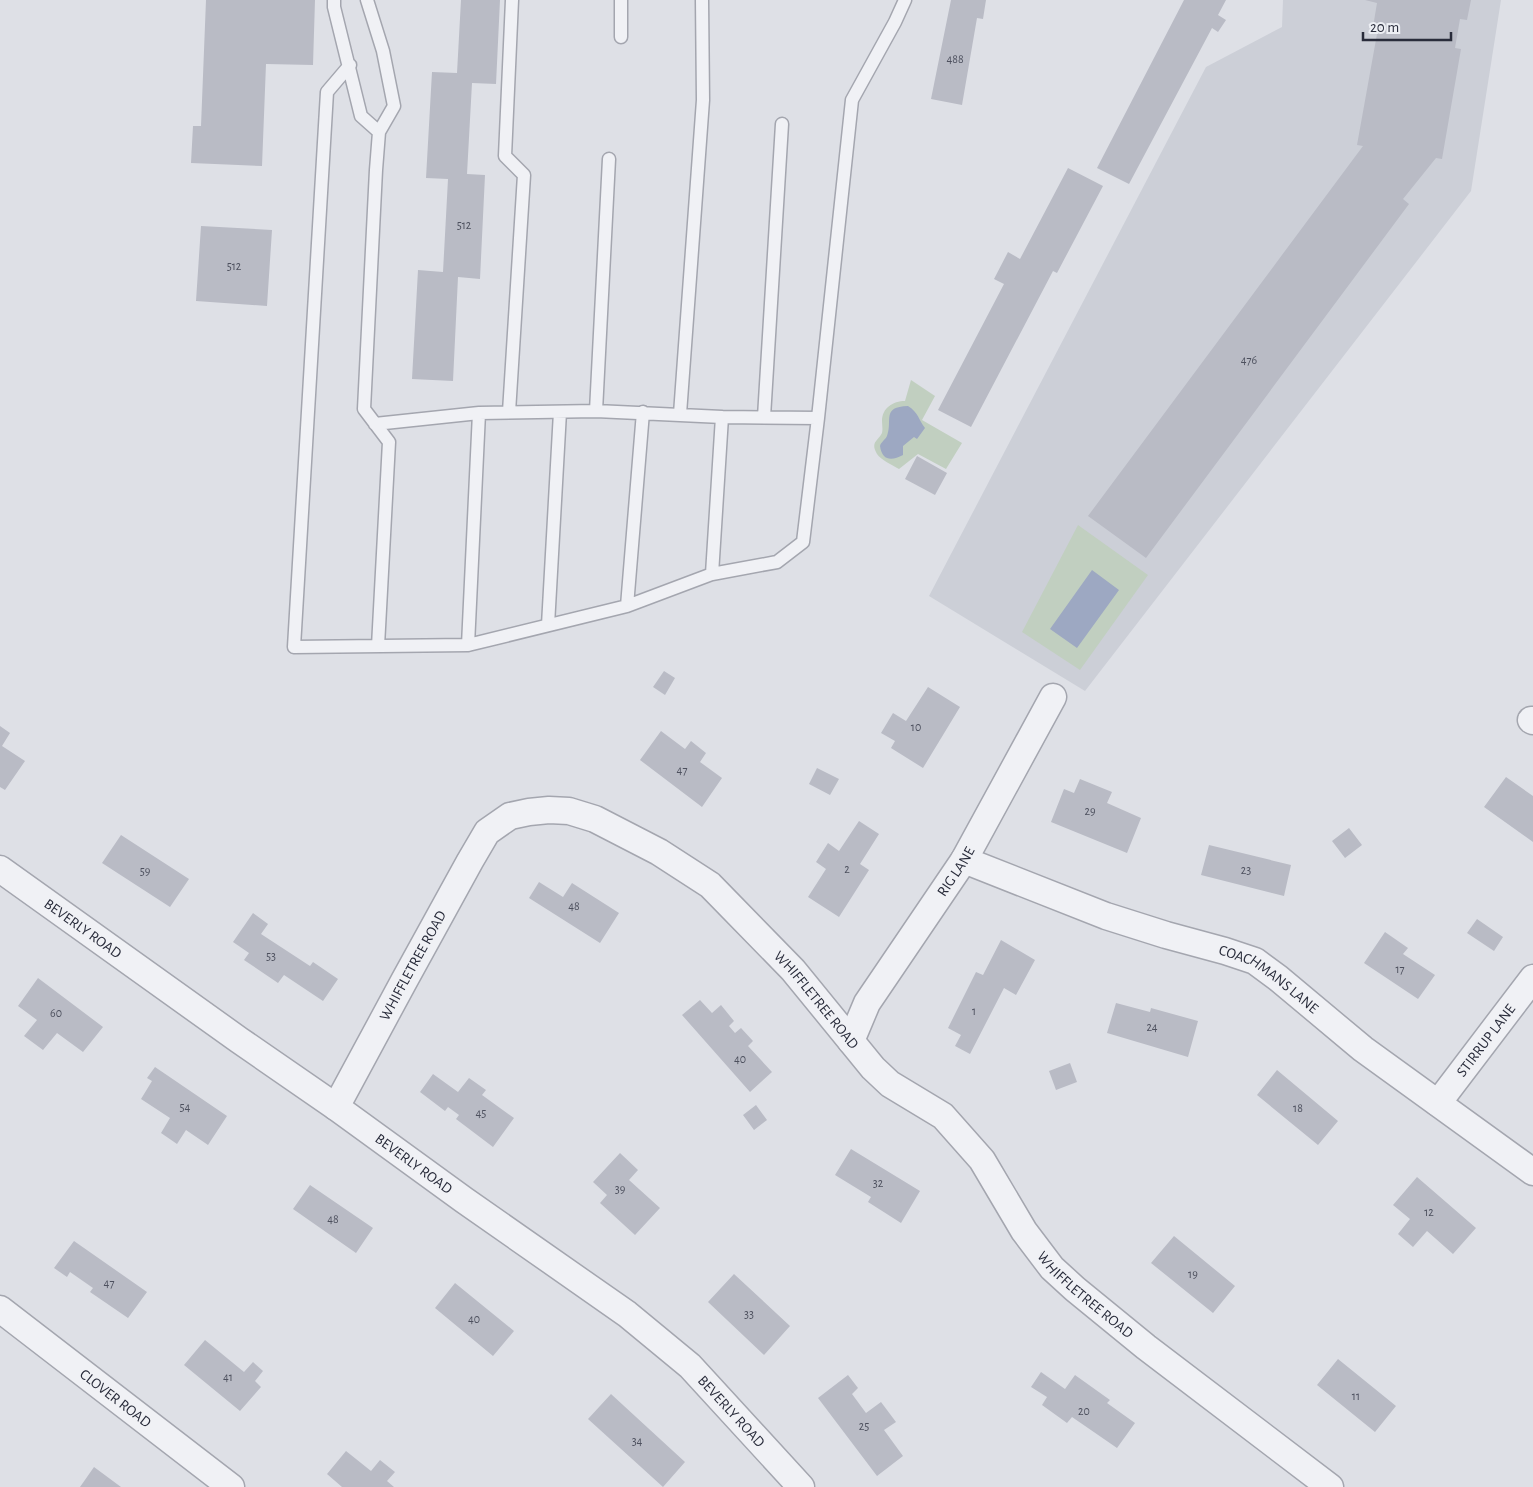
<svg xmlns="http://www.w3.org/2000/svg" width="1533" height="1487" font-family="'Alegreya Sans',sans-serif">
<rect width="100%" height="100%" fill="#dee0e6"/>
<path fill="#cccfd7" d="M1283 0H1501L1471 191 1085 691 929 596 1206 67 1282 27Z"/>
<path fill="#c1cfc0" d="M911 380 935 396 922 420 962 443 946 469 918 454 899 469C892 465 881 460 877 454 870 442 878 441 882 433 883 429 882 425 882 421 882 408 893 401 905 401Z
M1078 525 1148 575 1080 670 1022 632Z"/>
<path fill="#9da8c2" d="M908 406C919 413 918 419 925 428L917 439 914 437 903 446V455C892 461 882 461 880 446 881 442 885 440 887 436 893 420 881 407 908 406Z
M1092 570 1119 590 1077 648 1050 629Z"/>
<path fill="#b9bbc5" d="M206 0H315L313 65 266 64 262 166 191 163 193 126H201Z
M461 0H500L496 84 472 83 467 174 485 175 480 279 458 277 453 381 412 379 418 270 443 272 448 179 426 178 432 72 457 73Z
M951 0H986L983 19 977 18 962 105 931 99Z
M1184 0H1226L1218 15 1226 20 1218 32 1212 28 1129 184 1097 168Z
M1365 0H1471L1467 20 1460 19 1455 48 1461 49 1442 159 1436 158 1403 199 1409 204 1146 558 1088 516 1363 146 1357 145 1377 34 1372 33 1377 3Z
M1068 168 1103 186 1057 273 1053 271 971 427 938 410 1004 284 994 279 1008 252 1020 259Z
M201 226 272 230 267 306 196 301Z
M917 456 947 473 935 495 905 479Z
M664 671 675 678 665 695 653 687Z
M928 687 960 707 923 768 891 748 895 741 881 733 893 713 906 721Z
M0 726 10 733 2 746 25 761 5 790 0 787Z
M661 731 685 749 691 741 706 753 700 762 722 778 702 807 640 760Z
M817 768 839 779 830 795 809 784Z
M1506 777 1533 796V842L1484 807Z
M1080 779 1112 792 1107 803 1141 818 1127 853 1051 822 1064 789 1074 793Z
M859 821 879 834 860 864 869 870 839 917 808 897 826 869 816 862 828 843 839 851Z
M1349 828 1362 845 1345 858 1332 841Z
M121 835 189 879 170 907 102 863Z
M1209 845 1291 865 1284 896 1201 875Z
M539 882 563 897 572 883 619 913 600 943 529 898Z
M253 913 268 924 261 934 310 966 313 962 338 979 323 1001 284 975 278 983 244 960 249 953 233 942Z
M1477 919 1503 937 1494 951 1467 933Z
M1385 932 1408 948 1403 954 1435 975 1418 999 1364 963Z
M1001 940 1035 960 1016 995 1004 988 970 1054 955 1046 961 1035 948 1028 976 972 983 975Z
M38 978 103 1027 83 1052 57 1033 43 1050 24 1036 37 1020 18 1006Z
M700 1000 712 1013 721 1005 734 1021 729 1026 735 1033 741 1028 753 1041 748 1046 772 1072 750 1092 682 1015Z
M1116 1003 1150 1012 1151 1008 1198 1021 1188 1057 1107 1033Z
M1070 1063 1077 1082 1056 1090 1049 1071Z
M155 1067 227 1116 208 1145 186 1130 177 1144 161 1133 170 1118 141 1099 152 1081 147 1078Z
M1277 1070 1338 1121 1318 1145 1257 1095Z
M433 1074 458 1092 469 1078 486 1090 482 1095 514 1118 493 1147 456 1119 459 1115 448 1107 445 1111 420 1092Z
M756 1105 767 1120 754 1130 743 1115Z
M851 1149 920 1191 901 1223 868 1202 871 1197 835 1175Z
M620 1153 638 1170 629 1180 660 1208 635 1235 600 1203 607 1195 593 1182Z
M1417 1177 1476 1228 1453 1254 1427 1231 1413 1247 1398 1234 1410 1219 1393 1205Z
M310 1185 373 1228 356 1253 293 1209Z
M1174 1236 1235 1286 1213 1313 1151 1263Z
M74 1241 147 1292 128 1318 90 1292 93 1288 70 1272 67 1277 54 1268Z
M734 1274 790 1326 764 1355 708 1302Z
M455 1283 514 1331 493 1356 435 1308Z
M205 1340 244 1372 253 1362 263 1371 255 1381 261 1387 240 1411 184 1365Z
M1338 1359 1396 1406 1375 1432 1317 1385Z
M1041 1372 1065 1389 1075 1375 1110 1400 1107 1403 1135 1423 1117 1448 1072 1417 1067 1423 1042 1405 1047 1397 1031 1387Z
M848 1375 858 1388 852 1394 866 1413 881 1402 896 1422 884 1430 903 1456 877 1476 818 1398Z
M611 1394 685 1462 663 1487 588 1419Z
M346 1451 371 1471 380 1460 395 1472 387 1481 394 1487H342L327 1474Z
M94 1467 121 1487H80Z"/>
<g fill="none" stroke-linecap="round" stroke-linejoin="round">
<defs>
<path id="lane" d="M334 0V7L361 116 379 132 376 170 364 409 389 442 378 646
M367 0 383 51 394 106 379 132
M621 0V37
M350 65 327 92 294 647 468 645 627 606 712 574 777 562 803 542 818 418 852 100 895 22 905 0
M596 411 609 159
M509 412 524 175 505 156 512 0
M680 414 703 100 702 0
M764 417 782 124
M375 424 479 413 596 411 722 417 818 418
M712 574 722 417
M627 606 643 412
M548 625 560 412
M468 645 479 413"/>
<g id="street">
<path d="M1531 720 1533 721"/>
<path id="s1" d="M964 860 1106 916 1166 935 1225 951 1255 961 1278 978 1363 1049 1533 1172"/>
<path id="s2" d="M0 869 239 1040 336 1107 464 1200 627 1314 690 1366 801 1487"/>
<path id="s3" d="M851 1041 867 1003 964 860 1053 697"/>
<path id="s4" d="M1438 1103 1533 978"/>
<path id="s5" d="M336 1107 404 981 470 861 487 832 510 816 529 812 549 810 569 811 595 819 659 852 710 885 793 970 873 1068 890 1084 943 1116 982 1160 1024 1231 1052 1268 1075 1289 1146 1347 1330 1487"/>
<path id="s6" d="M0 1309 231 1487"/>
</g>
</defs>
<use href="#lane" stroke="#a4a6af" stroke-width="15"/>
<use href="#street" stroke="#a4a6af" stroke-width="29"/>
<use href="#lane" stroke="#f0f1f5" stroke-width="12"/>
<use href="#street" stroke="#f0f1f5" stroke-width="26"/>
</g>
<g text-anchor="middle" stroke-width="4" stroke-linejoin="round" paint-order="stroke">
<g font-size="12" fill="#4d505e">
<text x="955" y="63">488</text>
<text x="464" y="229">512</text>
<text x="234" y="270">512</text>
<text x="1249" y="364">476</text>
<text x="916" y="731">10</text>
<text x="682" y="774">47</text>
<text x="1090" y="815">29</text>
<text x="847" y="873">2</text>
<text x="1246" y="874">23</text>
<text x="145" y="875">59</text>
<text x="574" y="910">48</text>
<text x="271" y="960">53</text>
<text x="1400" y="973">17</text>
<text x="974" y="1015">1</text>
<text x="56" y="1017">60</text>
<text x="1152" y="1031">24</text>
<text x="740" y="1063">40</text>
<text x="185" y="1111">54</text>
<text x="1298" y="1112">18</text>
<text x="481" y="1117">45</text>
<text x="878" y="1187">32</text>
<text x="620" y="1193">39</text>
<text x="1429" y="1216">12</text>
<text x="333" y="1223">48</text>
<text x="1193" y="1278">19</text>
<text x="109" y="1287">47</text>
<text x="749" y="1318">33</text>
<text x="474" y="1323">40</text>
<text x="228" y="1381">41</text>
<text x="1356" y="1400">11</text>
<text x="1084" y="1415">20</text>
<text x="864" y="1430">25</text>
<text x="637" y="1445">34</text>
</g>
<g font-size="15" fill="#292c3b" stroke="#edeff4">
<text dy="5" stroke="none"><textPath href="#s3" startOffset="200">RIG LANE</textPath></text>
<text dy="5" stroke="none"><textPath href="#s2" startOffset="102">BEVERLY ROAD</textPath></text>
<text dy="5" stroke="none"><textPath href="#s5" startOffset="161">WHIFFLETREE ROAD</textPath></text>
<text dy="5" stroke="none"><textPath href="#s1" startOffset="329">COACHMANS LANE</textPath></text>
<text dy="5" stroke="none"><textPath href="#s5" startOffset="718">WHIFFLETREE ROAD</textPath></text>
<text dy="5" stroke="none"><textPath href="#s4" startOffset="79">STIRRUP LANE</textPath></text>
<text dy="5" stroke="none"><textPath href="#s2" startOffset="508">BEVERLY ROAD</textPath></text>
<text dy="5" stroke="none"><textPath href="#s5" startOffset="1122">WHIFFLETREE ROAD</textPath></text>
<text dy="5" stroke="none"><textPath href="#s6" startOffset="146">CLOVER ROAD</textPath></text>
<text dy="5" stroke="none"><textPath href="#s2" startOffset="912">BEVERLY ROAD</textPath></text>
</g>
</g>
<path d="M1363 32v8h88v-8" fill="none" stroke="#292c3b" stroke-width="2.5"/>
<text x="1370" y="32" font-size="15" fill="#292c3b" stroke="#edeff4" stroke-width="4" paint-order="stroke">20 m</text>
</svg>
